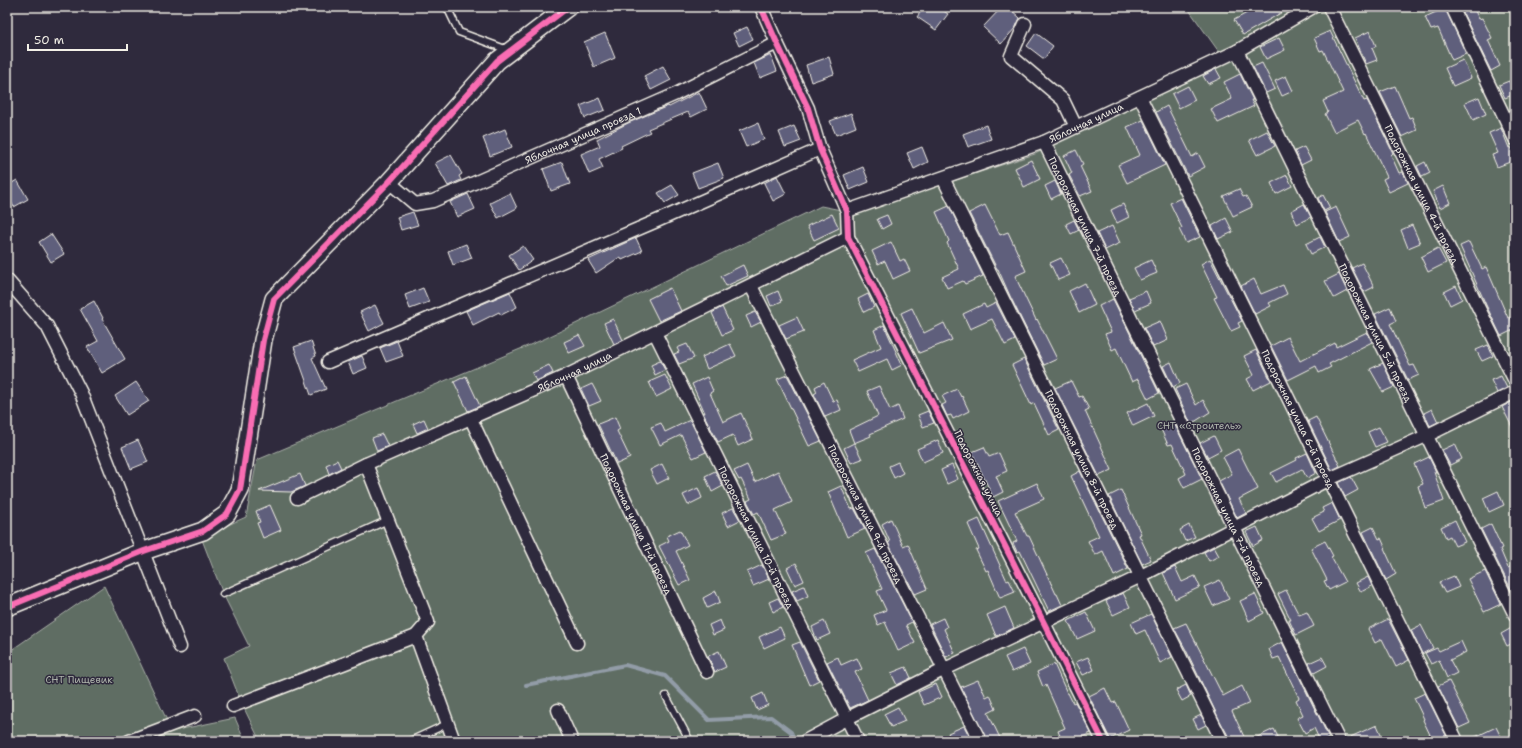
<svg xmlns="http://www.w3.org/2000/svg" width="1522" height="748" font-family="'Shantell Sans',sans-serif">
<rect width="100%" height="100%" fill="#2f2a3d"/>
<filter id="ink" filterUnits="userSpaceOnUse"><feTurbulence type="fractalNoise" baseFrequency=".025" numOctaves="2"/><feDisplacementMap in="SourceGraphic" scale="8" xChannelSelector="R" yChannelSelector="G"/><feConvolveMatrix kernelMatrix="1 2 1 2 8 2 1 2 1" color-interpolation-filters="sRGB"/></filter>
<g filter="url(#ink)">
<path fill="#5e6d64" stroke="#a9afa6" d="M1187 7H1515V741H260L241 702 224 658 249 646 223 594 201 537 246 517 257 460 544 339 821 206 856 213 1035 154 1224 59Z
M104 586 172 731 235 718 245 741H7V653Z"/>
<g fill="none" stroke-linecap="round" stroke-linejoin="round">
<path stroke="#929ca7" stroke-width="4" d="M526 685 625 665 665 676 709 720 771 717 791 732 795 741"/>
</g>
<path fill="#5f5e7c" stroke="#f4f1e8" d="M924 7H938L948 14 936 30 917 17Z
M1002 7H1008L1020 18 1016 27 1001 44 983 27Z
M1258 7H1291L1243 35 1234 20Z
M1460 7H1473L1479 19 1482 18 1492 38 1488 40 1500 66 1491 71Z
M1445 8 1466 54 1452 60 1438 28 1431 30 1425 17Z
M747 27 753 39 739 46 733 33Z
M1330 31 1364 101 1367 100 1393 153 1391 155 1399 173 1403 172 1408 183 1389 192 1383 179 1387 177 1366 133 1365 134 1358 120 1334 132 1325 114 1328 112 1323 101 1343 92 1323 50 1320 51 1314 38Z
M1370 31 1376 46 1372 48 1377 60 1366 64 1355 38Z
M605 33 615 58 594 67 584 42Z
M1036 33 1053 46 1044 59 1027 46Z
M1279 38 1285 50 1266 59 1260 47Z
M771 55 777 71 760 78 754 63Z
M829 57 834 74 811 82 806 65Z
M1463 60 1471 78 1453 86 1445 68Z
M1262 63 1275 89 1266 93 1253 67Z
M663 66 671 80 651 90 644 76Z
M1216 69 1221 78 1208 84 1203 76Z
M1240 74 1253 100H1251L1254 106 1218 123 1211 109 1232 99 1224 82Z
M1286 76 1293 91 1282 96 1275 81Z
M1509 81 1515 94 1505 98 1499 85Z
M1188 86 1195 100 1179 108 1172 94Z
M1395 86 1409 118 1412 117 1417 130 1402 137 1380 92Z
M699 92 707 109 691 117 688 112 648 129 650 132 621 146 622 148 599 159 603 168 589 174 581 154 600 146 597 139 628 123 668 106 669 107Z
M1479 97 1486 114 1473 120 1465 103Z
M600 98 605 110 585 118 580 106Z
M1167 106 1192 157 1198 153 1205 167 1188 176 1156 112Z
M851 113 856 127 836 135 830 121Z
M1143 120 1165 165 1127 183 1118 165 1140 155 1127 127Z
M758 123 764 139 746 147 739 131Z
M986 125 991 139 968 147 963 134Z
M794 126 801 141 785 147 779 132Z
M1501 128 1509 148 1511 147 1515 156V160L1497 167 1492 155 1498 153 1489 133Z
M505 129 512 147 490 156 483 138Z
M1267 131 1275 146 1257 155 1249 140Z
M922 147 928 162 914 169 907 153Z
M1304 147 1311 160 1301 165 1295 151Z
M1076 150 1083 164 1080 166 1092 191 1080 196 1069 175 1072 173 1064 156Z
M451 155 462 174 459 176 461 180 448 186 435 163Z
M1031 160 1040 179 1024 187 1015 168Z
M562 162 570 184 551 191 543 169Z
M1425 162 1430 173 1422 177 1417 166Z
M718 163 724 178 698 188 692 173Z
M863 167 869 182 850 190 844 175Z
M1287 175 1292 186 1276 194 1271 183Z
M777 176 786 194 773 201 764 183Z
M17 180 28 199 14 207 7 196V186Z
M1055 181 1061 194 1051 199 1045 186Z
M672 185 679 195 665 203 658 193Z
M1443 186 1450 203 1440 208 1433 191Z
M1239 189 1243 197 1246 196 1252 207 1233 216 1223 196Z
M510 193 517 208 498 218 490 203Z
M468 194 475 209 457 217 450 202Z
M1323 195 1330 208 1324 211 1318 198Z
M1181 198 1200 237 1186 243 1179 229 1182 228 1170 203Z
M1123 204 1129 217 1117 223 1111 210Z
M1304 204 1311 217 1297 224 1291 211Z
M985 205 1000 235 1008 232 1026 271 1015 276 1036 320 1037 319 1057 359 1044 365 1010 296 998 269H997L969 213Z
M949 206 983 276 965 284 963 281 947 288 942 277 959 269 947 243 949 241 936 212Z
M1336 207 1350 237 1339 242 1325 212Z
M413 212 418 225 401 230 397 217Z
M832 214 839 228 814 240 807 226Z
M887 215 891 224 882 229 877 219Z
M1226 218 1233 232 1218 239 1212 226Z
M1074 220 1079 230 1071 234 1066 224Z
M1412 225 1420 243 1408 248 1401 230Z
M1112 226 1120 243 1105 250 1097 233Z
M51 234 64 254 51 262 39 242Z
M1320 237 1325 247 1311 254 1306 244Z
M636 238 642 251 622 260 620 257 596 273 588 260Z
M891 242 900 261 904 259 910 271 893 279 885 261 878 264 872 251Z
M1469 242 1482 269 1486 267 1508 318 1510 317 1515 329 1501 336 1486 305 1460 246Z
M466 244 472 258 453 265 448 251Z
M523 246 533 260 519 270 509 255Z
M1438 248 1446 263 1428 272 1421 257Z
M1061 258 1070 275 1058 280 1050 263Z
M1210 259 1242 321 1238 323 1240 327 1231 331 1214 298 1217 297 1201 264Z
M1151 260 1157 273 1140 280 1134 268Z
M1362 263 1374 287 1364 292 1352 268Z
M743 265 748 276 726 286 721 276Z
M1339 274 1347 291 1334 298 1325 281Z
M1254 279 1261 294 1283 285 1287 294 1269 303 1271 306 1255 314 1241 286Z
M1085 283 1095 305 1079 313 1069 291Z
M1456 286 1462 299 1450 305 1444 292Z
M423 288 429 302 410 309 405 295Z
M670 288 681 311 659 321 648 299Z
M778 291 782 301 771 306 767 296Z
M1146 291 1151 303 1135 310 1129 298Z
M510 292 517 307 501 315 499 312 473 325 466 311Z
M868 294 874 307 864 312 858 299Z
M1113 299 1159 393 1148 399 1138 379 1132 382 1116 348 1112 350 1105 334 1111 332 1099 306Z
M94 301 103 318 102 319 125 359 102 373 87 347 98 341 80 309Z
M996 303 1015 340 1005 345 992 319 970 329 963 314 984 304 986 308Z
M375 305 384 323 369 331 360 312Z
M722 307 733 330 722 335 712 313Z
M1390 307 1396 321 1390 324 1410 366 1414 365 1419 375 1408 380 1375 314Z
M912 308 924 333 944 323 952 340 919 353 901 313Z
M755 312 761 322 751 327 746 316Z
M797 317 804 332 786 339 779 325Z
M613 319 623 340 614 344 604 323Z
M1160 321 1168 340 1153 347 1144 328Z
M884 325 902 365 892 370 887 359 858 372 852 360 881 347 874 330Z
M1367 332 1372 342 1329 364 1331 367 1319 373 1316 366 1288 380 1271 346 1288 337 1300 361 1335 343 1336 347Z
M579 335 585 346 569 353 564 342Z
M311 341 316 356 312 358 326 389 311 395 294 347Z
M397 341 403 356 386 362 380 348Z
M687 344 694 358 679 364 674 354 679 352 677 348Z
M730 344 736 356 707 369 702 357Z
M1488 345 1493 356 1482 361 1476 350Z
M1256 350 1271 381 1253 390 1247 379 1254 375 1244 356Z
M362 356 367 368 353 374 348 362Z
M1024 359 1059 430 1049 435 1034 403 1031 405 1012 365Z
M660 361 665 370 655 375 651 365Z
M1171 362 1180 383 1173 387 1163 366Z
M1383 363 1394 387 1383 392 1370 369Z
M549 365 553 373 536 381 532 373Z
M665 375 672 389 656 397 649 382Z
M787 375 821 441 809 446 777 379Z
M466 376 480 406 468 411 454 382Z
M1501 376 1507 388 1497 393 1491 380Z
M707 377 713 391 710 393 723 422 741 413 753 439 738 446 733 435 718 442 703 413H705L692 384Z
M1071 381 1079 397 1082 396 1089 409 1085 411 1112 470 1099 476 1055 388Z
M136 382 149 401 127 415 115 396Z
M824 382 833 401 837 400 841 410 825 417 814 394 817 392 815 387Z
M592 384 601 401 589 406 581 389Z
M1186 384 1196 405 1203 400 1210 412 1191 424 1175 389Z
M879 386 890 410 898 406 903 419 870 434 871 436 854 443 849 430 878 416 867 391Z
M957 389 961 397 962 396 969 411 953 419 951 415 947 416 942 405 946 403 942 396Z
M1513 401 1515 405V433L1502 407Z
M1148 403 1154 416 1133 426 1127 413Z
M1432 409 1438 422 1430 426 1424 413Z
M928 411 934 423 923 427 918 415Z
M615 417 620 429 617 431 630 458 617 464 598 424Z
M1316 417 1340 466 1332 470 1308 421Z
M424 419 428 428 417 433 413 424Z
M690 420 706 452 693 458 681 435 660 445 651 427 661 423 665 432Z
M1174 423 1202 479 1184 488 1179 478 1186 474 1172 444 1168 445 1161 429Z
M1379 427 1387 442 1375 447 1368 432Z
M382 434 388 446 377 451 372 438Z
M1214 436 1221 450 1208 457 1200 443Z
M138 440 148 462 131 469 122 447Z
M938 440 943 453 923 462 917 449Z
M854 443 862 459 851 463 844 448Z
M1455 444 1462 459 1450 465 1442 450Z
M984 447 989 457 999 453 1007 471 996 476 1003 492 993 497 972 452Z
M1238 449 1258 489 1239 499 1246 513 1237 518 1219 481 1232 474 1223 457Z
M1307 453 1316 473 1307 478 1302 469 1276 482 1271 473 1297 460 1296 458Z
M1429 457 1436 472H1434L1444 501 1425 508 1418 486 1423 484 1414 464Z
M337 460 341 468 329 474 326 465Z
M898 462 903 473 894 478 889 466Z
M662 464 669 478 657 484 650 470Z
M747 465 755 482 778 471 792 502 775 510 786 534 771 540 758 512 754 514 747 501 751 499 741 479 739 480 734 471Z
M952 465 958 479 947 484 941 470Z
M715 471 723 486 712 492 705 476Z
M1080 471 1128 569 1114 576 1103 551 1095 555 1088 541 1099 536 1071 476Z
M300 474 305 486 291 492 259 491Z
M1351 477 1358 490 1345 497 1338 483Z
M1037 483 1044 499 1015 512 1027 536H1029L1056 594H1057L1062 605 1049 611 1020 551 1017 552 1013 543 1017 541 998 501Z
M841 486 851 509 854 508 865 529 847 537 828 492Z
M698 488 702 498 688 505 683 495Z
M1121 490 1141 534 1139 535 1151 560 1142 564 1109 496Z
M1498 491 1504 505 1489 512 1483 498Z
M1332 503 1340 520 1319 531 1312 518 1324 512 1322 508Z
M270 505 281 530 263 538 257 523 260 522 256 511Z
M733 508 740 520 728 526 722 513Z
M891 519 903 546 908 544 927 589 915 594 888 543 890 542 882 524Z
M979 519 1007 581 1009 580 1015 592 1000 598 988 570 986 571 976 550 979 549 968 524Z
M1455 520 1465 542 1455 546 1450 536 1446 538 1441 527Z
M1491 524 1502 548 1500 549 1508 568 1515 564V597L1481 529Z
M1189 525 1195 537 1185 541 1180 530Z
M1257 527 1263 540 1253 546 1246 532Z
M1373 527 1379 539 1381 538 1385 547 1384 548 1396 574 1386 580 1363 532Z
M680 530 688 545 676 551 690 580 679 585 659 546 669 541 667 536Z
M1325 541 1333 556 1331 557 1345 582 1329 590 1324 581 1327 580 1311 548Z
M1214 547 1219 556 1209 561 1204 552Z
M875 549 912 622 906 625 915 643 898 651 885 622 878 625 874 615 886 610 877 591 882 589 866 553Z
M796 563 804 581 795 585 787 568Z
M762 565 769 579 753 586 747 572Z
M1175 567 1182 582 1195 576 1200 587 1175 599 1163 573Z
M1485 571 1501 604 1484 612 1468 579Z
M1454 576 1459 587 1445 593 1439 582Z
M1368 577 1372 586 1361 592 1356 583Z
M1220 580 1229 599 1213 606 1204 587Z
M804 586 808 596 797 601 792 591Z
M1286 590 1299 615 1307 612 1314 626 1296 635 1289 620H1291L1278 594Z
M716 591 720 602 707 608 703 598Z
M1123 593 1130 607 1113 615 1106 601Z
M1255 594 1264 613 1249 621 1240 601Z
M778 598 783 607 773 612 769 602Z
M1005 607 1014 628 996 636 987 615Z
M1086 612 1095 631 1077 639 1068 621Z
M1151 614 1172 657 1160 663 1145 630 1136 634 1131 623Z
M943 618 947 627 944 629 955 653 946 657 930 624Z
M1388 619 1409 660 1396 667 1382 639 1375 643 1368 629Z
M720 620 724 630 713 635 709 625Z
M824 621 830 634 817 640 812 627Z
M1186 623 1223 696 1242 686 1250 703 1232 711 1246 741H1231L1219 719 1186 650 1174 628Z
M1421 625 1433 648 1422 654 1411 630Z
M1515 626V642L1507 646 1501 634Z
M780 627 785 638 764 648 759 637Z
M1461 641 1466 652 1450 660 1457 673 1447 678 1439 660 1431 664 1425 653 1437 648 1439 651Z
M800 642 819 680 809 685 792 645Z
M1282 642 1329 738 1322 741H1320L1314 728 1305 733 1297 718 1303 715 1296 700 1299 698 1279 657 1273 659 1269 649Z
M1023 649 1030 664 1012 672 1005 657Z
M719 651 726 667 715 672 708 656Z
M838 657 841 665 857 658 862 669 855 672 868 700 850 708 827 662Z
M1088 657 1094 670 1083 675 1076 662Z
M1322 657 1327 666 1314 673 1309 663Z
M1054 664 1067 693H1068L1073 703 1075 702 1091 733 1073 741H1062L1058 731 1065 728 1046 685 1043 687 1037 672Z
M906 667 911 678 897 685 891 673Z
M978 680 986 697 990 695 996 709 988 713 1000 738 994 741H987L961 687Z
M1449 681 1470 723 1459 728 1438 686Z
M936 684 942 697 924 705 918 692Z
M1186 685 1191 696 1182 701 1176 690Z
M1105 688 1112 703 1116 702 1129 730 1110 739 1089 696Z
M763 693 768 705 757 710 752 698Z
M1425 693 1449 741H1433L1423 720 1424 719 1414 698Z
M898 707 905 721 891 727 884 714Z
M1201 715 1206 725 1198 729 1193 719Z
M1377 725 1384 741H1346V739Z
M964 726 972 741H952L948 733Z
M1496 727 1503 741H1467Z
M1274 729 1280 741H1249Z"/>
<g fill="none" stroke-linecap="round" stroke-linejoin="round">
<defs>
<path id="lane" d="M447 7 459 32 508 50
M223 594 388 520
M666 696 690 741
M410 741 447 724"/>
<g id="street">
<path d="M761 7 777 43 808 108 820 149 847 211 848 237 1044 623 1103 741"/>
<path id="s1" d="M1329 7 1515 381"/>
<path d="M1452 7 1515 139"/>
<path d="M1025 24 1011 56 1063 100 1076 127"/>
<path id="s2" d="M1237 51 1515 615"/>
<path id="s3" d="M1140 97 1457 741"/>
<path id="s4" d="M1044 142 1339 741"/>
<path id="s5" d="M943 178 1222 741"/>
<path id="s6" d="M389 182 415 204 433 201 676 94 777 43"/>
<path id="s7" d="M847 211 1044 142 1237 51 1313 7"/>
<path d="M7 280 47 326 81 393 180 647"/>
<path id="s8" d="M751 286 980 741"/>
<path id="s9" d="M655 333 858 741"/>
<path d="M328 362 659 220 820 149"/>
<path id="s10" d="M566 376 707 672"/>
<path d="M471 419 577 643"/>
<path d="M366 464 428 622 416 636 454 741"/>
<path id="s11" d="M297 498 366 464 566 376 848 237"/>
<path d="M233 706 416 636"/>
<path d="M558 710 572 741"/>
<path d="M129 741 195 716"/>
<path d="M805 741 846 719 945 669 1141 576 1329 479 1426 436 1515 392"/>
</g>
<path id="secondary" d="M7 607 144 551 203 531 227 514 240 490 263 340 274 299 389 182 497 61 568 7"/>
</defs>
<use href="#lane" stroke="#f4f1e8" stroke-width="9"/>
<use href="#street" stroke="#f4f1e8" stroke-width="15"/>
<use href="#secondary" stroke="#f4f1e8" stroke-width="20"/>
<use href="#lane" stroke="#2f2a3d" stroke-width="6"/>
<use href="#street" stroke="#2f2a3d" stroke-width="12"/>
<use href="#secondary" stroke="#2f2a3d" stroke-width="17"/>
<defs>
<path id="cycleway" d="M761 7 777 43 808 108 820 149 847 211 848 237 1044 623 1103 741
M7 607 144 551 203 531 227 514 240 490 263 340 274 299 389 182 497 61 568 7"/>
</defs>
<use href="#cycleway" stroke="#2f2a3d" stroke-width="8"/>
<use href="#cycleway" stroke="#f96db3" stroke-width="6"/>
</g>
</g>
<g text-anchor="middle" stroke-width="3" stroke-linejoin="round" paint-order="stroke">
<g font-size="10" fill="#f4f1e8" stroke="#2f2a3d">
<text dy="4" stroke="none"><textPath href="#s7" startOffset="255">Яблочная улица</textPath></text>
<text dy="4" stroke="none"><textPath href="#s6" startOffset="216">Яблочная улица проезд 1</textPath></text>
<text dy="4" stroke="none"><textPath href="#s1" startOffset="209">Подорожная улица 4-й проезд</textPath></text>
<text dy="4" stroke="none"><textPath href="#s4" startOffset="94">Подорожная улица 7-й проезд</textPath></text>
<text dy="4" stroke="none"><textPath href="#s2" startOffset="314">Подорожная улица 5-й проезд</textPath></text>
<text dy="4" stroke="none"><textPath href="#s11" startOffset="305">Яблочная улица</textPath></text>
<text dy="4" stroke="none"><textPath href="#s3" startOffset="359">Подорожная улица 6-й проезд</textPath></text>
<text dy="4" stroke="none"><textPath href="#s5" startOffset="314">Подорожная улица 8-й проезд</textPath></text>
<text transform="translate(979 473) rotate(63)" y="4">Подорожная улица</text>
<text dy="4" stroke="none"><textPath href="#s8" startOffset="255">Подорожная улица 9-й проезд</textPath></text>
<text dy="4" stroke="none"><textPath href="#s4" startOffset="418">Подорожная улица 7-й проезд</textPath></text>
<text dy="4" stroke="none"><textPath href="#s10" startOffset="164">Подорожная улица 11-й проезд</textPath></text>
<text dy="4" stroke="none"><textPath href="#s9" startOffset="228">Подорожная улица 10-й проезд</textPath></text>
</g>
<g font-size="10" fill="#b0b6ad" stroke="#2f2a3d">
<text x="1199" y="429">СНТ «Строитель»</text>
<text x="79" y="683">СНТ Пищевик</text>
</g>
</g>
<rect width="1522" height="748" fill="none" stroke="#2f2a3d" stroke-width="24"/>
<rect x="12" y="12" width="1498" height="724" fill="none" stroke="#f4f1e8" stroke-width="1.5" filter="url(#ink)"/>
<path d="M28 44v6h99v-6" fill="none" stroke="#f4f1e8" stroke-width="2"/>
<text x="34" y="44" font-size="12" fill="#f4f1e8" stroke="#2f2a3d" stroke-width="3" paint-order="stroke">50 m</text>
</svg>
